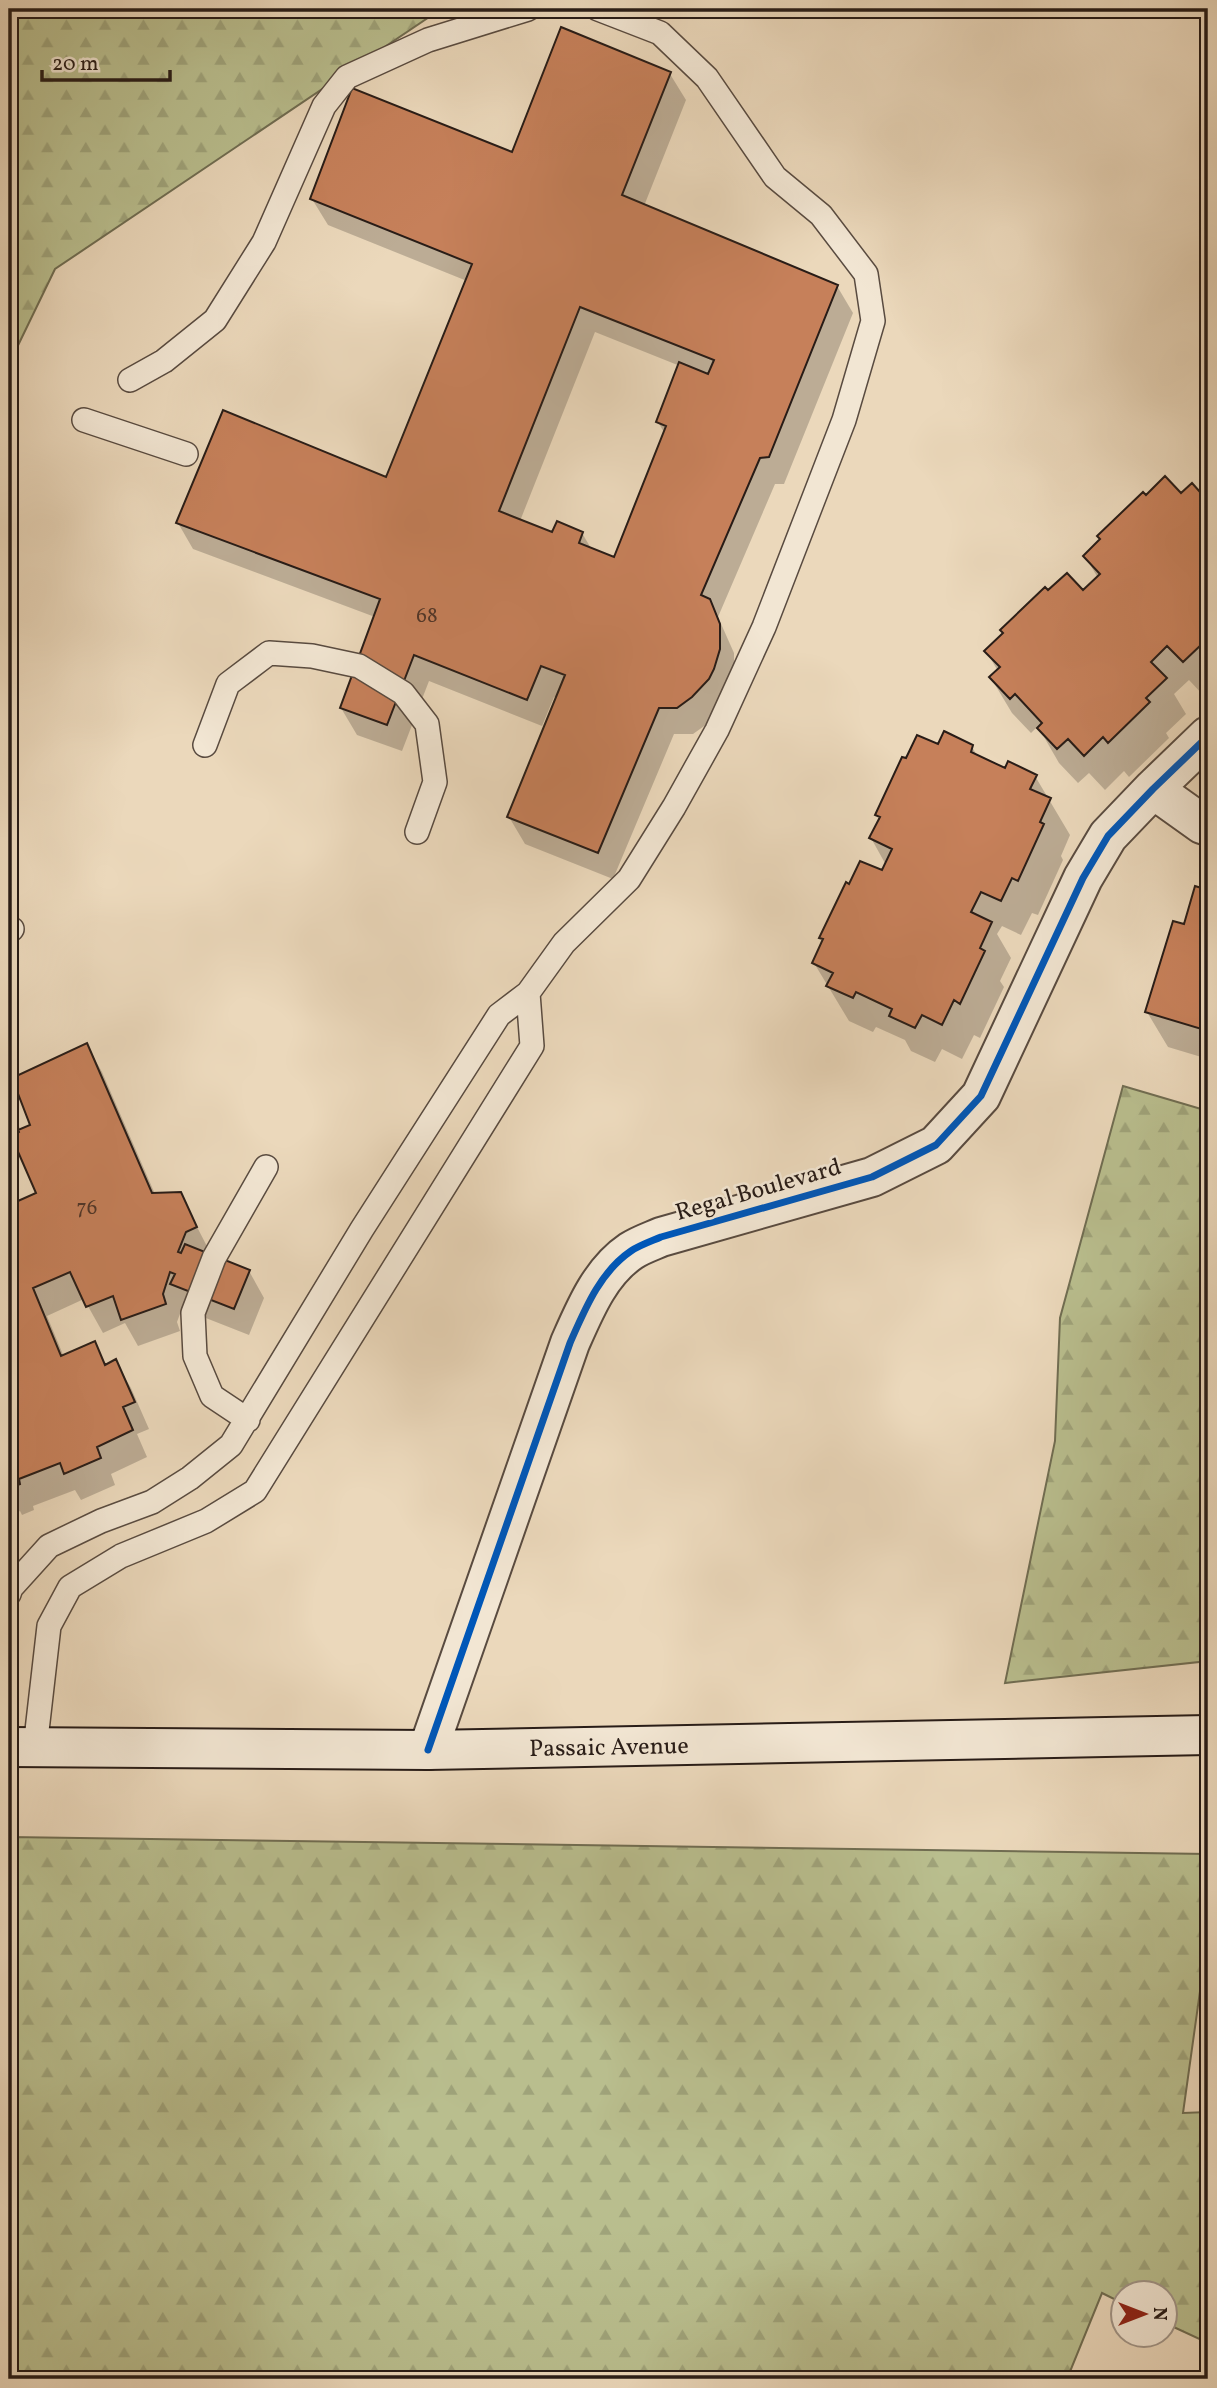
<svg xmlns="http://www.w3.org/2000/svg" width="1217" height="2388" font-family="Vollkorn,serif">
<defs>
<pattern id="forest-firs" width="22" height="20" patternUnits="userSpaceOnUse" patternTransform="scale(1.75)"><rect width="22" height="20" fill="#b9be8e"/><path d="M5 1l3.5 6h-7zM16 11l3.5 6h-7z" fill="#9fa37a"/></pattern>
</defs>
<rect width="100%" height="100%" fill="#ebd8bb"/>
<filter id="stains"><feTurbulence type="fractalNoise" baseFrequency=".00286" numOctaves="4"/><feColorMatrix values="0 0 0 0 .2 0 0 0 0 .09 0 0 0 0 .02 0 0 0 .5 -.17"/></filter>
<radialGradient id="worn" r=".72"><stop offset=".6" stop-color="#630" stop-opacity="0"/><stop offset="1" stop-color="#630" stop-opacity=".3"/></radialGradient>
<path fill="url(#forest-firs)" stroke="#706d52" stroke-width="2" d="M9 9H441L55 269 9 364Z
M1123 1086 1208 1111V1661L1005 1683 1055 1441 1060 1318Z
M9 1837 1208 1854V1934L1183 2113 1208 2112V2343L1165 2323 1164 2294H1122V2303L1102 2293 1067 2379H9Z"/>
<path fill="#0003" fill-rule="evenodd" d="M670 74 686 100 644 206 837 286 853 313 784 484H775L718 617 734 653V677L724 706 707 724 693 734H674L613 879 525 844 509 817 557 698 554 697 542 726 429 681 402 751 357 735 341 708 375 617 193 549 178 523 387 479 467 281 328 225 312 199 513 154ZM595 332 680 366 658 422 665 434 615 560 592 550 582 533 553 534 520 521Z
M1192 485 1208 503V692L1204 696 1189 680 1174 694 1186 714 1166 733 1169 738 1129 777 1124 771 1105 790 1089 773 1078 783 1059 763 1044 737 1036 728 1031 733 1012 713 991 678 998 671 986 651 1048 593 1083 592 1098 578 1085 556 1146 497 1181 496Z
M939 747H972L978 757 1006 770 1035 776 1070 835 1061 856 1063 860 1038 915 1032 913 1021 935 1002 926 997 934 1011 958 1000 981 1004 987 980 1038 974 1035 962 1059 942 1049 935 1062 911 1051 905 1040 876 1027 873 1032 849 1021 814 963 824 942 821 938 850 886 883 873 886 865 871 838 880 820 877 815Z
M1196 889 1208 892V1059L1168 1047 1147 1012 1185 926Z
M87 1045 102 1072 155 1194H180L212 1256 249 1271 264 1298 249 1335 188 1311 184 1303 177 1322 180 1331 138 1346 125 1323 103 1333 84 1299 47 1316 64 1357 94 1344 107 1366 116 1362 131 1388 149 1429 137 1434 147 1457 111 1474 115 1485 81 1500 75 1490 33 1506 34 1510 22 1515 20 1511 9 1516V1207L38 1194 32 1126Z
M9 1103 21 1131 9 1137Z
M9 1137 19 1160 9 1165Z"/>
<path fill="#c6805a" stroke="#281c17" stroke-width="2" fill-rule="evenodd" d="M561 27 671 72 622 195 838 285 769 457 760 458 701 595 710 599 720 624V649L714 669 709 679 692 697 677 708H659L598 853 507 817 565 675 541 666 527 700 414 655 387 725 340 708 380 599 176 523 223 410 386 477 472 264 310 199 352 88 512 152ZM580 307 714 360 708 374 679 362 656 422 666 426 614 557 579 543 583 532 557 521 552 532 499 511Z
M1165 476 1181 493 1192 483 1208 501V646L1206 649 1202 644 1183 662 1167 646 1151 662 1167 678 1146 698 1150 702 1108 743 1103 737 1084 756 1068 739 1057 749 1037 728 1042 723 1015 694 1010 699 989 677 1000 667 984 651 1003 633 1000 630 1045 587 1048 590 1067 573 1083 590 1100 574 1083 556 1100 539 1097 536 1143 492 1146 495Z
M944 731 973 745 971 752 1005 768 1008 761 1037 775 1030 789 1051 798 1040 822 1044 824 1018 881 1012 878 1001 901 981 892 971 912 992 922 980 948 985 951 960 1004 954 1000 942 1025 922 1015 915 1028 889 1016 892 1009 856 992 853 998 826 986 833 973 812 963 823 939 819 938 846 882 849 884 860 861 882 870 892 849 869 838 880 817 875 815 902 757 906 758 917 735 938 744Z
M1195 886 1208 890V1031L1145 1012 1173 921 1184 924Z
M87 1043 152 1193 181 1192 197 1227 186 1232 178 1252 181 1253 185 1244 250 1270 234 1309 170 1284 175 1274 170 1272 163 1294 166 1304 121 1320 113 1296 86 1307 70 1272 33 1288 61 1356 95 1341 105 1365 116 1359 135 1402 123 1407 133 1430 97 1447 101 1458 64 1474 60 1463 19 1479 20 1484 9 1488V1205L36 1193 12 1138 19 1132 18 1130 30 1125 12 1078Z"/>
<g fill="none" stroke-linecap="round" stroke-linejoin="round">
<defs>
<path id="service" d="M130 380 164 361 215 320 264 242 324 106 347 77 428 40 528 9
M84 420 186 454
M205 745 228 684 269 653 312 656 359 666 403 693 427 724 435 782 417 832
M9 929H12
M528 993 564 943 629 879 674 807 717 730 764 627 844 420 873 321 866 274 821 215 775 177 707 78 660 33 598 9
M248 1420 212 1396 195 1356 193 1313 214 1258 266 1167
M9 1594 11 1588 49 1546 101 1521 152 1502 190 1478 231 1445 362 1229 499 1015 528 993 532 1046 255 1491 206 1521 121 1556 70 1587 49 1626 35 1748"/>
<path id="minor" d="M1153 789 1202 824 1208 826
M428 1750 570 1343C585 1309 600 1272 631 1251 640 1245 652 1241 661 1237L872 1177 936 1145 981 1096 1083 878 1108 836 1153 789 1208 736"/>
<g id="secondary">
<path id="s1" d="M9 1747 428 1750 1208 1735"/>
</g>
</defs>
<use href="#service" stroke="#594b40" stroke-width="26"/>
<use href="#minor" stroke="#594b40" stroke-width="42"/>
<use href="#secondary" stroke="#281c17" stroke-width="42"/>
<use href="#service" stroke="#f2e6d3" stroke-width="23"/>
<use href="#minor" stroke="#f2e6d3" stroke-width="38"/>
<use href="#secondary" stroke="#f2e6d3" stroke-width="38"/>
<defs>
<path id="cycleway" d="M428 1750 570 1343C585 1309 600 1272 631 1251 640 1245 652 1241 661 1237L872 1177 936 1145 981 1096 1083 878 1108 836 1153 789 1208 736"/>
</defs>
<use href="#cycleway" stroke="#f2e6d3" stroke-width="11"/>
<use href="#cycleway" stroke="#0057b8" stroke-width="7"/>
</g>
<g text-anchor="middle" stroke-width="5" stroke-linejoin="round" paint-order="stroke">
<g font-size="21" fill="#503528">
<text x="427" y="622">68</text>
<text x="87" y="1214">76</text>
</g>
<g font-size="24" fill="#281c17" stroke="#f2e6d3">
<text transform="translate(758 1189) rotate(-16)" y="8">Regal Boulevard</text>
<text dy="8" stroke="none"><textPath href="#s1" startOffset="600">Passaic Avenue</textPath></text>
</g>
</g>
<rect width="1217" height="2388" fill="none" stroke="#ebd8bb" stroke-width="35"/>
<rect x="10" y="10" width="1196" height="2367" fill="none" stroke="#281c17" stroke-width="3.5"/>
<rect x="18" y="18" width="1182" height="2353" fill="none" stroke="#281c17" stroke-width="2"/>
<g transform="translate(1144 2314) rotate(90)"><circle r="33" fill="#f2e6d3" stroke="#a19588" stroke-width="2"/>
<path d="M0-5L12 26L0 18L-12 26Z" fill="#8f2418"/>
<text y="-10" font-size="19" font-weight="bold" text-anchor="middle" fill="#281c17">N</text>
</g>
<path d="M42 70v10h128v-10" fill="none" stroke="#281c17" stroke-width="3.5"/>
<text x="52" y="70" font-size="21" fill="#281c17" stroke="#f2e6d3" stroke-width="5" paint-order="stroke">20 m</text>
<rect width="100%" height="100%" filter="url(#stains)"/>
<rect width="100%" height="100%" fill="url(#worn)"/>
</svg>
